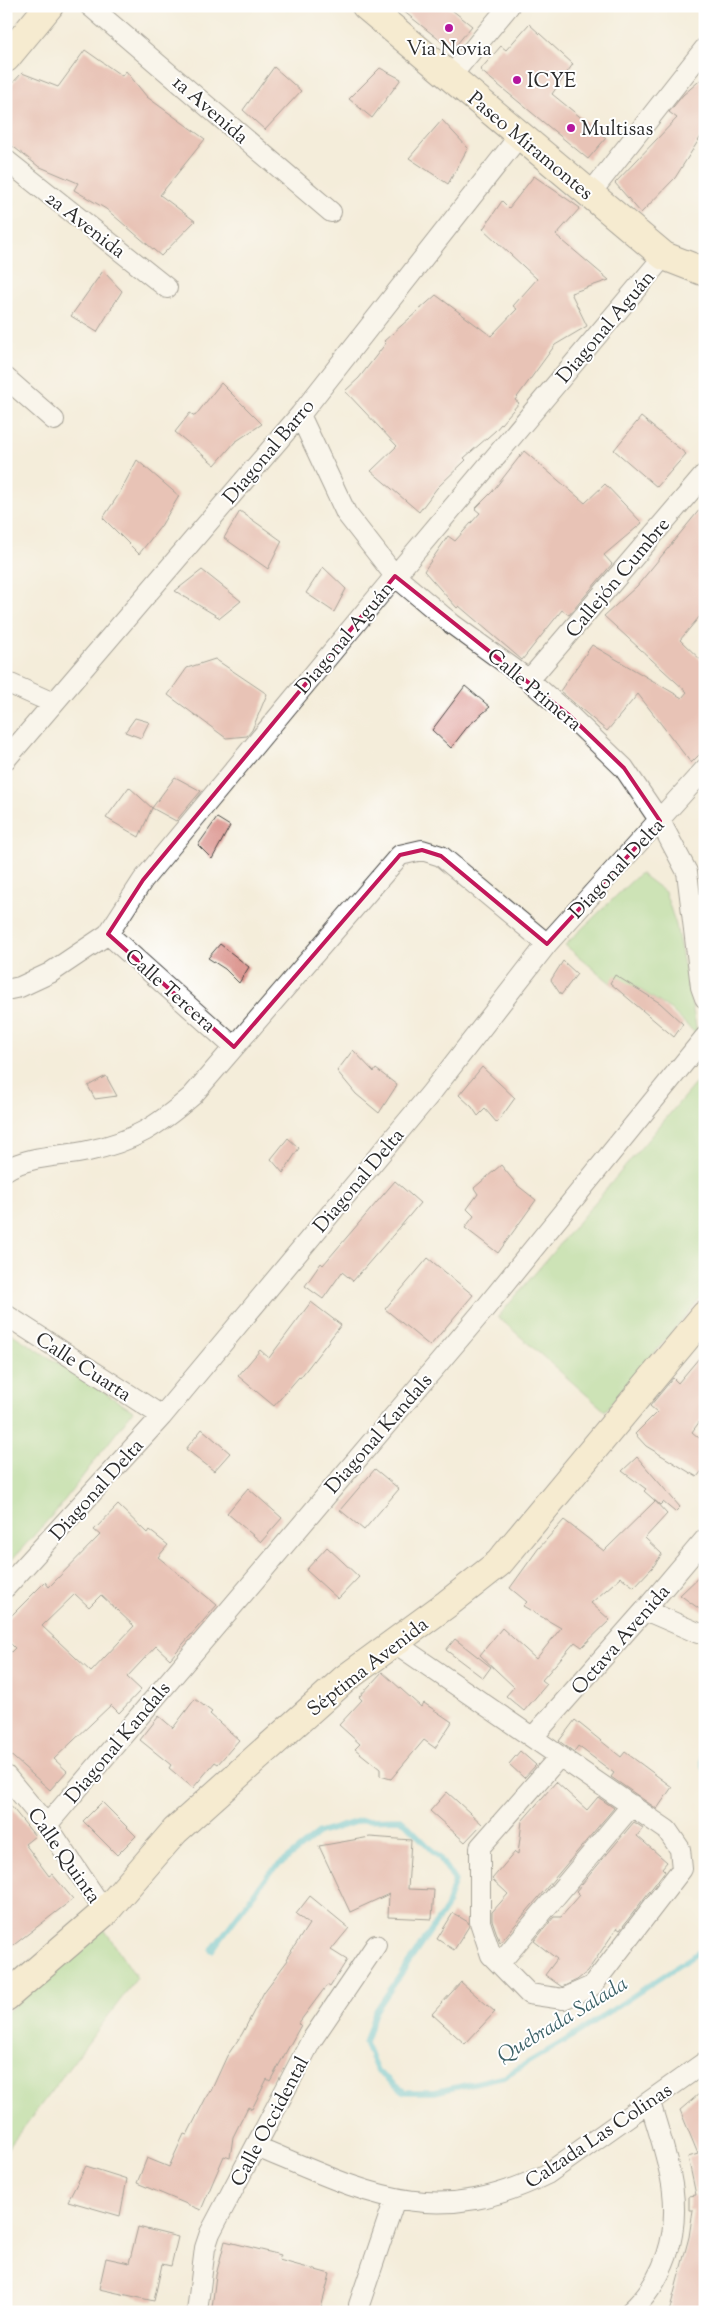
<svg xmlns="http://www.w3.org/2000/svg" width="711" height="2318" font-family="'Sorts Mill Goudy',serif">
<rect width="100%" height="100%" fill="#fff"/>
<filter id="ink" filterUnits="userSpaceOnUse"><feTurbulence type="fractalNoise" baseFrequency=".02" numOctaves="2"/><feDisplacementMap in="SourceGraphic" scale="10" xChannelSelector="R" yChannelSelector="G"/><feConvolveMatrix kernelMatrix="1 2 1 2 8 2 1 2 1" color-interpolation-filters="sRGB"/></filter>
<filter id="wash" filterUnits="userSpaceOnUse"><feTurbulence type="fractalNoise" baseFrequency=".0096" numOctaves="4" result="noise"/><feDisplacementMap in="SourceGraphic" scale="20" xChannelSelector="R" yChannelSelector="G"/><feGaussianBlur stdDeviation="1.12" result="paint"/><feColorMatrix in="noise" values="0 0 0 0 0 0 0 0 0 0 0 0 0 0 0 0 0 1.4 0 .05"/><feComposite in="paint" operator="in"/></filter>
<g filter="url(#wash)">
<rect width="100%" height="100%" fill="#f4edda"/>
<path fill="#9dd78a" stroke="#64815a" d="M640 873 665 892 676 925 697 1031 696 1034 670 1009 633 985 626 996 565 945Z
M705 1072V1293L605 1411 498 1317Z
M6 1330 133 1411 57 1510 6 1566Z
M104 1929 137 1978 6 2151V2013Z"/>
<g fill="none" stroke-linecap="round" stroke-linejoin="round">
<path stroke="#5bc5d6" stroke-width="5.5" d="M705 1726 702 1736 703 1765 705 1769
M212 1950 270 1872 319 1833 362 1820 401 1819 439 1857 455 1881 446 1908 375 2012 365 2043 378 2072 405 2092H435L505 2076 579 2032 705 1948"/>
</g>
<g id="blocks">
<path fill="#da918a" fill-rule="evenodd" d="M397 6H447L472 26 452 50Z
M529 24 573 64 552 94 606 138 588 159 480 70 501 46 506 50Z
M85 50 122 76 126 71 147 97 205 139 160 195 195 221 161 256 106 209 74 190 78 183 38 166 6 141V90L22 73 58 87Z
M274 67 301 91 265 130 243 110Z
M380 68 401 79 372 118 349 99Z
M705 76V130L675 178 641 213 615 183 677 118 669 112 683 95Z
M442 120 468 148 448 184 409 158Z
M534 176 580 208 556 235 609 280 571 293 587 326 555 345 515 400 519 403 495 431 464 458 466 460 437 488 419 512 371 471 397 446 345 391 359 378 386 343 384 341 436 295 491 336 517 309 513 306 537 279 483 229 502 201 509 208Z
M103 271 122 291 97 332 71 316Z
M221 383 262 424 235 442 215 465 175 432 190 413 195 416Z
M641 417 686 454 657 487 614 450Z
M524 451 585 503 605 484 642 523 604 555 612 564 569 615 562 610 522 660 459 606 457 608 424 571 448 536 455 541 480 513 475 509 492 492Z
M137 460 179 496 161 526 139 554 103 518 119 494Z
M705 503V610L680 640 705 664V749L691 763 638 694 607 731 560 691 592 645 682 698 687 692 604 616 637 586Z
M240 511 282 541 268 569 224 538Z
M323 567 346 589 334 612 306 593Z
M202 570 241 601 220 618 175 591Z
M215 659 267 694 252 730 247 736 226 738 168 695 187 668Z
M465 686 490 707 468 726 451 748 432 730Z
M135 718 149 722 141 738 125 732Z
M175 777 201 791 176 821 152 808Z
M129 787 152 808 139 837 106 818Z
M217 818 230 826 212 859 198 845Z
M220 944 249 967 239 983 225 969 208 958Z
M563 961 577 974 561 995 551 980Z
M615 975 660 1003 683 1024 674 1037 610 983Z
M353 1050 374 1072 376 1069 397 1085 379 1113 356 1094 337 1071Z
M482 1067 515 1098 497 1123 485 1109 478 1116 472 1107 459 1095Z
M106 1076 117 1096 95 1099 88 1086Z
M288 1138 299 1148 283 1173 271 1159Z
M501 1165 517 1185 536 1200 498 1253 465 1228 474 1216 467 1209 478 1194 474 1188Z
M395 1181 420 1203 400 1227 353 1281 342 1272 323 1299 305 1286 321 1263 323 1265Z
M428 1258 473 1295 430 1346 385 1309Z
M311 1302 341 1325 300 1378 299 1377 274 1406 238 1376 260 1350 269 1358Z
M705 1351V1414L692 1432 705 1443V1467L697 1477 646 1446 635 1434 657 1412 650 1406 673 1378 678 1383Z
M202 1429 230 1453 214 1471 186 1449Z
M637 1457 680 1507 675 1512 663 1502 660 1505 644 1491 646 1489 622 1471Z
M375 1469 399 1489 364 1530 340 1510Z
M248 1488 282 1518 261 1542 227 1513Z
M655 1501 667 1514 645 1538 662 1554 653 1567 634 1587 621 1577 591 1603 610 1620 582 1647 575 1642 542 1680 547 1684 524 1711 506 1696 514 1687 480 1655 502 1628 536 1659 561 1628 523 1606 527 1602 510 1588 538 1549 564 1520 604 1551Z
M118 1505 147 1533 149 1530 168 1545 158 1557 217 1605 170 1659 156 1646 127 1677 141 1690 119 1713 111 1705 54 1759 67 1771 50 1790 6 1751V1657L15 1648 6 1639V1621L45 1582 49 1587 100 1535 94 1530ZM75 1594 89 1607 101 1595 134 1626 91 1672 42 1626Z
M327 1547 359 1577 338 1599 306 1570Z
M705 1571V1613L680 1595Z
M455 1639 491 1667 483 1678 446 1650Z
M382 1672 421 1707 424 1703 452 1722 435 1748 424 1740 391 1779 380 1776V1769L355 1749 360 1744 339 1725 362 1700 359 1697Z
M195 1699 212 1712 210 1714 239 1740 218 1764 215 1762 193 1788 169 1768 171 1765 140 1740 159 1716 173 1728Z
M575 1720 621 1757 625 1752 672 1787 657 1809 611 1777 614 1773 578 1746 574 1752 559 1741Z
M520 1751 536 1765 524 1778 509 1764Z
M556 1782 587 1810 598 1797 614 1808 500 1943 492 1920V1912L508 1894 492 1879 515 1852 518 1854 522 1821Z
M447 1792 482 1824 465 1842 430 1811Z
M6 1800 35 1836 25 1844 49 1876 52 1874 73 1899 6 1951Z
M102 1802 136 1836 117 1855 83 1821Z
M634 1822 643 1828 637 1836 667 1862 662 1868 665 1871 620 1930 617 1928 587 1972 577 1980 562 1987 545 1975 557 1959 534 1941 554 1917H561L580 1895 576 1891Z
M370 1837 411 1840 408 1889 434 1890 432 1919 388 1917 389 1894 350 1912 319 1846Z
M310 1896 349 1928 331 1950 347 1960 330 1987 327 1985 298 2024 301 2025 270 2081 267 2079 252 2109 248 2107 233 2137 230 2158 224 2156 201 2210 137 2183 147 2158 169 2167 184 2134 187 2135 210 2090 211 2091 227 2056 242 2034 264 1992 288 1960 286 1959 309 1924 296 1914Z
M453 1913 468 1922 469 1926 454 1950 437 1939Z
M461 1982 495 2012 465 2044 432 2014Z
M705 2089V2300L702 2312H669L689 2237 693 2210H689V2196L696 2195 688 2157 698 2154 680 2110Z
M86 2166 127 2179 120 2216 68 2201Z
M138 2227 178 2237 171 2266 162 2264 154 2301 99 2289 106 2258 129 2263Z
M225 2241 281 2255 279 2260 330 2274 320 2312H233L212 2308 216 2275Z"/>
</g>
</g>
<g filter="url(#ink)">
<use href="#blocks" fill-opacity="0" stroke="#494845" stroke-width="1"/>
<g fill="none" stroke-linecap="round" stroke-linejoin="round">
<defs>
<path id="street" d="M90 6 331 212
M450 77 509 6
M6 160 167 288
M589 195 705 48
M6 378 54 420
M300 415 346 513 395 576 452 624 529 680 569 715 624 768 660 821 687 872 701 987 705 998
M529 680 705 474
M6 682 53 703
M6 759 300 415 520 135
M108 934 234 1047
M6 990 20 987 50 973 108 934 143 880 395 576 664 256
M6 1170C29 1155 62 1157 88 1151 135 1141 157 1126 192 1096L400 855 422 850 441 856 547 944
M6 1315 162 1416
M6 1587 162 1416 431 1093 547 944 705 769
M645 1610 698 1633H705
M395 1643 667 1830 680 1849 682 1869 592 1986 563 1999 529 1994 491 1955 480 1922V1847L560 1756
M533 1737 645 1610 705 1539
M6 1776 47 1825 105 1912
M47 1825 482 1312 705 1037
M500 1963 632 1805
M257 2147C365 2192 432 2231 547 2174L705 2062
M197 2312 205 2248 210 2233 311 2041 376 1945
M359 2312V2305L395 2199
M630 2312C648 2296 659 2278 667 2255 685 2200 665 2155 650 2102"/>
<path id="secondary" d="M366 6 664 256 705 272
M6 58 49 6
M6 1997 105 1912 175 1831 346 1678 447 1604 499 1563 705 1315"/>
</defs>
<use href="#street" stroke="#494845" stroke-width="22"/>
<use href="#secondary" stroke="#494845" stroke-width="30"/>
<use href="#street" stroke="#fff" stroke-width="20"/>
<use href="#secondary" stroke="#f8e8c3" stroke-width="28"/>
</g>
</g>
<path d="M0 0H711V2318H0ZM395 576 569 715 624 768 660 821 547 944 441 856 422 850 400 855 234 1047 108 934 143 880Z" fill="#f4edda" fill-opacity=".55" fill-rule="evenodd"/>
<path fill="none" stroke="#c2185b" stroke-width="4" stroke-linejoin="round" d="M395 576 569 715 624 768 660 821 547 944 441 856 422 850 400 855 234 1047 108 934 143 880Z"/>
<g fill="#b5179e" stroke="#fff" stroke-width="2">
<circle cx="449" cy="28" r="5"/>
<circle cx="517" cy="80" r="5"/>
<circle cx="571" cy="128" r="5"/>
</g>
<g text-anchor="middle" stroke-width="4" stroke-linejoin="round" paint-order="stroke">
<g font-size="20" fill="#2b2b2b" stroke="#fff" text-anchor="start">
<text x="449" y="55" text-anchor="middle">Via Novia</text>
<text x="527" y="87">ICYE</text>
<text x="581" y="135">Multisas</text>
</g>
<g font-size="20" fill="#2b2b2b" stroke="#fff">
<text transform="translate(211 109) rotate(41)" y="7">1a Avenida</text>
<text transform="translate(531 145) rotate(40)" y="7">Paseo Miramontes</text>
<text transform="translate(86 224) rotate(38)" y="7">2a Avenida</text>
<text transform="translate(605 326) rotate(-50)" y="7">Diagonal Aguán</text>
<text transform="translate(268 451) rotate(-50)" y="7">Diagonal Barro</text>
<text transform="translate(617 577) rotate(-50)" y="7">Callejón Cumbre</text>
<text transform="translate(344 637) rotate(-50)" y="7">Diagonal Aguán</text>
<text transform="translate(535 689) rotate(40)" y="7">Calle Primera</text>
<text transform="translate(616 868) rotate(-47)" y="7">Diagonal Delta</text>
<text transform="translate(171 990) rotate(42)" y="7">Calle Tercera</text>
<text transform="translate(358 1180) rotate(-50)" y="7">Diagonal Delta</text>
<text transform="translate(84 1366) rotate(33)" y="7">Calle Cuarta</text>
<text transform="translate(378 1433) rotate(-49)" y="7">Diagonal Kandals</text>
<text transform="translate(96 1489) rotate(-48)" y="7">Diagonal Delta</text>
<text transform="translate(620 1639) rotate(-49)" y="7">Octava Avenida</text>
<text transform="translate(367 1666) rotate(-38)" y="7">Séptima Avenida</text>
<text transform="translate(117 1742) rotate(-50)" y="7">Diagonal Kandals</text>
<text transform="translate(65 1855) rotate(55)" y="7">Calle Quinta</text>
<text transform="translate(269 2121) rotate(-62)" y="7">Calle Occidental</text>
<text transform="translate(598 2135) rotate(-34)" y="7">Calzada Las Colinas</text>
</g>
<g font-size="21" font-style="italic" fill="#3c6167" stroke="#fff">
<text transform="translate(562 2019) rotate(-31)" y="7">Quebrada Salada</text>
</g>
</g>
<rect width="711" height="2318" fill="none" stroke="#fff" stroke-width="25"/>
</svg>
